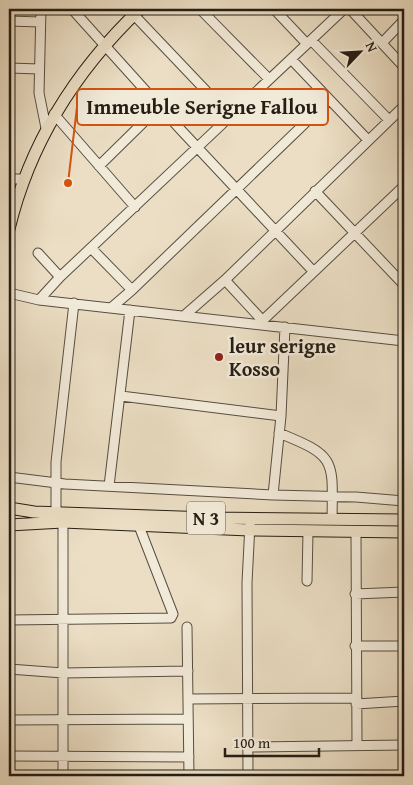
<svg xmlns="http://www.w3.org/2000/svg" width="413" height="785" font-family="'Gentium Book Plus',serif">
<rect width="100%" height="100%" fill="#ebdec4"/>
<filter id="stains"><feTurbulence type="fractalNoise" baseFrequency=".004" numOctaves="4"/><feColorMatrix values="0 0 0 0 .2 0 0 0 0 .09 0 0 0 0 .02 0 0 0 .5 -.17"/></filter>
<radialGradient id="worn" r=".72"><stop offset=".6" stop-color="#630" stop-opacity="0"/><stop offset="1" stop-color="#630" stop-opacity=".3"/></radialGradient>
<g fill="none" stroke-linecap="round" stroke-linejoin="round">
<defs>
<path id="minor" d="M41 9 39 93 46 128
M72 9 180 129 313 271
M200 9 269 79
M274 9 307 44
M350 9 404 67
M134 15 230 116
M9 21 40 22
M311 40 389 120
M382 43 404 20
M291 59 368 140
M9 68 39 69
M54 114 135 207
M99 166 160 106
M9 179H23
M315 191 404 285
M91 248 132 290
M38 253 60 277
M225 280 262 320
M9 293 39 300 404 341
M39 300 60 277 344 9
M111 308 132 290 329 100
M185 315 225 280 404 106
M259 324 404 186
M121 396 281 416
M279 433C336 456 333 459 332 519
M9 477 65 484 273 495 356 497 404 501
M109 486 130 310
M273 495 281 416 285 327
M56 513V462L74 303
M63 522V776
M356 532 357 745
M307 581 308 532
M355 594 404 592
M9 620 171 618 173 614 139 526
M187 627 189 776
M355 646H404
M9 669 63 673 188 671
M188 699 356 698
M356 704 404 701
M9 720 188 719
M248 747 404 745
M9 756 189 757
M248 776 247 583 250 524"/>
<path id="major" d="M9 229C30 142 76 70 140 9
M9 508 34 512 209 518 404 520
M9 525 63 522 249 530 404 532"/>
</defs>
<use href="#minor" stroke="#564e40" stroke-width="11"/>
<use href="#major" stroke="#251e14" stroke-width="13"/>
<use href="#minor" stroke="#f2ead9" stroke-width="9"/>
<use href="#major" stroke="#ebdec4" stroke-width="11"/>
</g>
<circle fill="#8f2418" stroke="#f2ead9" stroke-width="2" cx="219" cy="357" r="5"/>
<g text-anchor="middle" stroke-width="5" stroke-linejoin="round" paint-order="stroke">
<rect fill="#f2ead9" stroke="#625b4f" stroke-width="1" x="187" y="501.5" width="38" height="33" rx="4"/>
<g font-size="19" font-weight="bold" fill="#251e14">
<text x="206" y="525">N 3</text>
</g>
<g font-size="20" font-weight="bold" fill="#251e14" stroke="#f2ead9" text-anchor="start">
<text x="229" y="353">leur serigne<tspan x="229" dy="23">Kosso</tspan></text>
</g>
</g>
<path fill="none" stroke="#d4530d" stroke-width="2" d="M68 183L77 107"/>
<circle fill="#d4530d" stroke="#f2ead9" stroke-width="2" cx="68" cy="183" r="5"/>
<rect fill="#f2ead9" stroke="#d4530d" stroke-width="2" x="77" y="89" width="251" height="36" rx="5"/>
<g font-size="21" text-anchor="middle" font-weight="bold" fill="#251e14">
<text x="202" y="114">Immeuble Serigne Fallou</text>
</g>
<rect width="413" height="785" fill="none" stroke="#ebdec4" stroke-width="30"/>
<rect x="10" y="10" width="393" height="765" fill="none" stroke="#251e14" stroke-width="2.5"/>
<rect x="15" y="15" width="383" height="755" fill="none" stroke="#251e14"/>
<g transform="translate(360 52) rotate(65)" stroke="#f2ead9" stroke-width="4" paint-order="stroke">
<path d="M0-4L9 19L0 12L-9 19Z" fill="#251e14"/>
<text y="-8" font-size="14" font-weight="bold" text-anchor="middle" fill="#251e14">N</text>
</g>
<path d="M225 748v8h94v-8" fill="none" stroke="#251e14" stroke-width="2.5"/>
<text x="233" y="748" font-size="15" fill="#251e14" stroke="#f2ead9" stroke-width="4" paint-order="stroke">100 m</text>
<rect width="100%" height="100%" filter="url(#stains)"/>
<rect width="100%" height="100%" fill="url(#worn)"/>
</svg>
